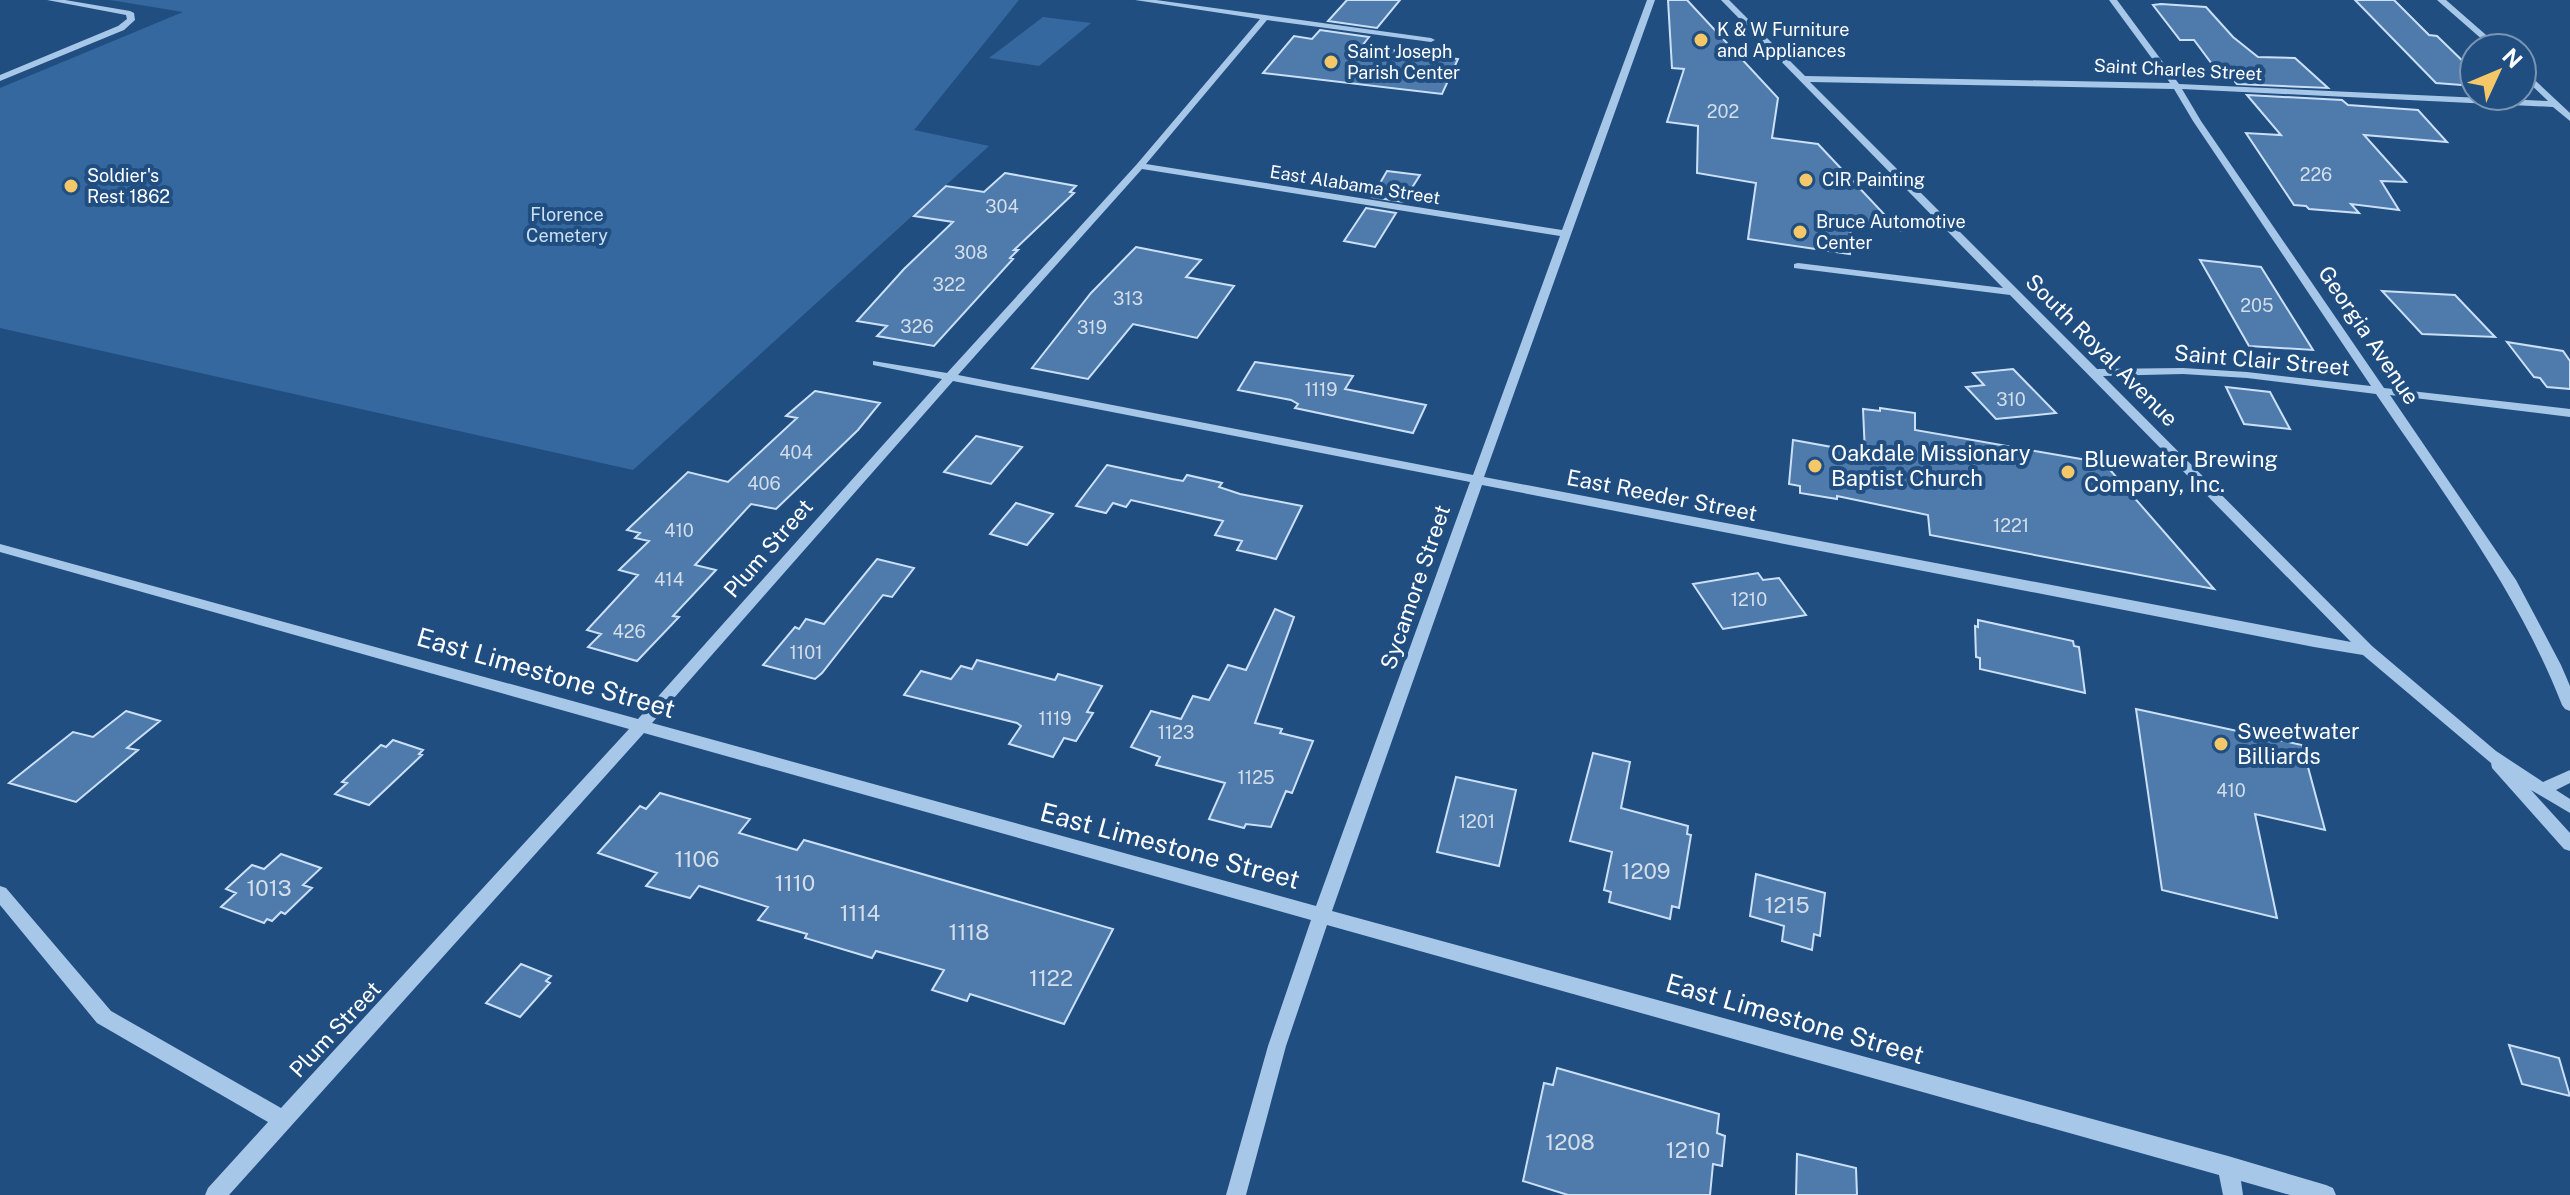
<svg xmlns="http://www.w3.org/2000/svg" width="2570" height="1195" font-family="'Public Sans',sans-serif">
<rect width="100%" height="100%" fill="#214e81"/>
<path fill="#35689f" d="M110 0H1019L914 130 989 146 633 470 0 328V88L183 12Z
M1043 17 1091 23 1039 66 989 58Z"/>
<path fill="#4e7bac" stroke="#cbe0f6" stroke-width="2" d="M1347 0H1400L1377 28 1328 21Z
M1668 0H1687L1778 98 1772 138 1818 144 1899 230 1851 223 1850 254 1748 239 1756 183 1697 173 1698 126 1667 122 1684 69 1672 68Z
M2355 0H2394L2429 35 2437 36 2474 72V86L2436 83Z
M2161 4 2206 7 2233 37 2258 57 2295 58 2328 88 2237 84 2224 69 2215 68 2194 40H2180L2153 5Z
M1320 30 1369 37 1362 46 1458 59 1442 94 1263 73 1294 36 1312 39Z
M2247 95 2342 100 2348 105 2418 110 2447 142 2364 135 2406 182 2381 181 2399 210 2351 204 2359 213 2309 209 2306 206 2294 205 2246 133 2281 135Z
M1387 171 1420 175 1403 202 1372 197Z
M1005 173 1076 186 1070 192 1074 193 1014 250H1018L1010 258 1013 259 934 346 877 336 887 326 857 321 904 269 953 222 914 216 946 186 984 192Z
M1366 208 1396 213 1375 247 1344 241Z
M1136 247 1201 260 1186 277 1234 286 1197 338 1133 324 1088 379 1032 368 1091 293Z
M2200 260 2261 267 2313 350 2249 346Z
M2382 291 2455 295 2495 337 2422 334Z
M2507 342 2563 351 2570 361V389L2547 387 2540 378 2534 377Z
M1255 362 1353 376 1345 389 1426 405 1413 433 1295 408 1298 404 1291 400 1238 390Z
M2013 369 2056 413 1996 419 1966 387 1984 385 1973 373Z
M2226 387 2270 392 2290 429 2244 424Z
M815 391 880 403 858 430 776 509 751 504 695 565 716 570 673 616 679 617 637 661 588 647 601 634 587 630 638 575 619 570 649 541 635 538 640 533 627 530 688 472 728 482 797 418 786 416Z
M1880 408 1915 413V430L2104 463 2214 589 1930 535 1928 515 1837 496V499L1800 493V486L1789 484 1793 440 1865 453 1863 409 1880 411Z
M976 436 1022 447 991 484 944 472Z
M1107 465 1172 479 1183 481 1187 475 1222 483 1219 487 1240 494 1302 506 1276 559 1237 550 1242 541 1215 535 1223 521 1131 500 1126 507 1113 503 1106 513 1076 506Z
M1016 503 1053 514 1027 545 990 534Z
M877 559 914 568 892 597 883 595 822 673 815 679 763 665 795 627 799 629 806 619 824 624Z
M1758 573 1763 580 1779 578 1806 615 1723 629 1693 584Z
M1275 609 1294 617 1255 723 1282 729 1280 733 1313 741 1292 793 1286 791 1271 827 1246 824 1244 828 1209 819 1225 783 1156 765 1160 757 1131 747 1151 711 1181 719 1193 696 1209 700 1228 665 1246 670Z
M1978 620 2073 641 2074 646 2079 647 2085 693 1980 669V658L1976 657 1975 626 1978 627Z
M977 660 1055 680 1058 674 1102 686 1087 712 1093 713 1076 741 1064 738 1053 757 1009 744 1021 726 1017 723 904 695 921 671 951 679 961 666 972 669Z
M2136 709 2302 745 2325 830 2255 814 2277 918 2162 890Z
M126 711 160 721 127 748 138 750 76 802 9 783 73 732 93 737Z
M393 740 423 750 419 754 422 755 369 805 335 794 347 783 342 782 381 745 386 747Z
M1593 753 1630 762 1621 808 1688 826 1687 834 1691 835 1679 908 1672 906 1670 919 1609 902 1611 892 1604 890 1612 852 1570 841Z
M1456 777 1516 790 1499 866 1437 852Z
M660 793 750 819 739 833 797 850 804 840 1113 929 1064 1024 970 994 967 1001 932 990 944 970 876 951 872 958 805 938 807 934 758 920 768 907 699 886 690 898 646 886 657 873 598 853 640 806 646 809Z
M281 854 321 868 303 885 312 888 285 914 281 912 272 921 267 919 264 923 221 907 236 893 226 889 252 865 264 869Z
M1756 874 1825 893 1820 936 1814 934 1812 950 1782 941 1784 926 1750 916Z
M521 964 551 976 546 981 550 983 520 1017 486 1003Z
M2509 1045 2559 1058 2570 1096 2522 1084Z
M1557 1068 1719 1114 1717 1133 1725 1136 1722 1166 1713 1164 1710 1195H1568L1523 1181 1544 1083 1553 1085Z
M1797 1154 1856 1168 1857 1195H1796Z"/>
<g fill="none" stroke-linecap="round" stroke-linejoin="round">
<path fill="#a7c7e8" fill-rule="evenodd" d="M47 0H65L130 11 134 13 135 20 124 30 0 81V75L118 26 127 19 126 15Z
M1135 0H1156L1431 38 1435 40 1431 42 1267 20 1146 164 1562 230 1647 0H1655L1484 477 2351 642 2010 295 1794 268V264L1798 263 2003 288 1721 0H1729L1805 76 2170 83 2109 0H2117L2179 84 2548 101 2522 76V68L2570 113V121L2553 107 2182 89 2201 121 2384 388 2570 409V417L2390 395 2516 580 2561 665 2570 686V711L2565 709 2562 705C2518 592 2444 494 2376 394L2247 378 2183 374 2103 376 2372 646 2496 751 2543 782 2570 770V783L2556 790 2570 799V813L2531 790 2570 833V851L2564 849 2492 768 2491 763 2363 655 2314 647 1482 485 1332 911 2228 1156 2326 1185 2333 1188 2336 1195H2290L2241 1181 2243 1195H2223L2219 1175 1327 925 1286 1046 1246 1195H1226L1268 1046 1311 920 644 733 229 1195H205L208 1188 268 1122 97 1023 0 905V886L6 888 111 1011 281 1108 629 729 0 552V544L638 719 942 379 873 365V361L947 373 1137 164 1260 19ZM1810 82 2174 89 2193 121 2371 386 2247 372 2183 368 2097 369ZM1142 169 1560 236 1473 475 958 375ZM953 381 1470 482 1316 906 652 723Z
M2437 0H2446L2501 48H2492Z"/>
</g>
<g fill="#f4c869" stroke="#214e81" stroke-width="3">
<circle cx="1701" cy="40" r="8"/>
<circle cx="1331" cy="62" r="8"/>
<circle cx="1806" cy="180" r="8"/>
<circle cx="71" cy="186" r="8"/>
<circle cx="1800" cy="232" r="8"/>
<circle cx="1815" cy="466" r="8"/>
<circle cx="2068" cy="472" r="8"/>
<circle cx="2221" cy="744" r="8"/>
</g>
<g text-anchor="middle" stroke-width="8" stroke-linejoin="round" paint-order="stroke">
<g font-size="18" fill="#fff" stroke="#214e81" text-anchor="start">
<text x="1717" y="36">K &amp; W Furniture<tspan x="1717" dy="21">and Appliances</tspan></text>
<text x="1347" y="58">Saint Joseph<tspan x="1347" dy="21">Parish Center</tspan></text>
<text x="87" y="182">Soldier's<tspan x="87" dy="21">Rest 1862</tspan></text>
<text x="1822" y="186">CIR Painting</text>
<text x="1816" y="228">Bruce Automotive<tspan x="1816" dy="21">Center</tspan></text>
</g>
<g font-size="18" fill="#fff" stroke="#214e81">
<text transform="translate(2178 70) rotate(3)" y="6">Saint Charles Street</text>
<text transform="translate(1355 185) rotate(9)" y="6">East Alabama Street</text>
</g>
<g font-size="18" fill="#d3deea">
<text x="1723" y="118">202</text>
<text x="2316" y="181">226</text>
<text x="1002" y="213">304</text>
<text x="971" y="259">308</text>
<text x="949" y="291">322</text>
<text x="1128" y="305">313</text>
<text x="2257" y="312">205</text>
<text x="917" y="333">326</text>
<text x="1092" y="334">319</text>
<text x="1321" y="396">1119</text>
<text x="2011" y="406">310</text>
<text x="796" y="459">404</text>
<text x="764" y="490">406</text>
<text x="2011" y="532">1221</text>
<text x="679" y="537">410</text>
<text x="669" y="586">414</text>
<text x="1749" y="606">1210</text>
<text x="629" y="638">426</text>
<text x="806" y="659">1101</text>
<text x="1055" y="725">1119</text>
<text x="1176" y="739">1123</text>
<text x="1256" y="784">1125</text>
<text x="2231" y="797">410</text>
<text x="1477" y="828">1201</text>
</g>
<g font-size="18" fill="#cbe0f6" stroke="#214e81">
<text x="567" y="221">Florence<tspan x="567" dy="21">Cemetery</tspan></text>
</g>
<g font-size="22" fill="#fff" stroke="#214e81">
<text transform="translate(2369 335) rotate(56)" y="8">Georgia Avenue</text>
<text transform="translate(2102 350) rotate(45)" y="8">South Royal Avenue</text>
<text transform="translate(2262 360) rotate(5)" y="8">Saint Clair Street</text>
<text transform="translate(1662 495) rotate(11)" y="8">East Reeder Street</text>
<text transform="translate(768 548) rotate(-49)" y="8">Plum Street</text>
<text transform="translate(1415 587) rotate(-71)" y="8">Sycamore Street</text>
<text transform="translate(335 1029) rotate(-47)" y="8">Plum Street</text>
</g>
<g font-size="22" fill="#fff" stroke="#214e81" text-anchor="start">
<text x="1831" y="461">Oakdale Missionary<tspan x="1831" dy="25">Baptist Church</tspan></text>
<text x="2084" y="467">Bluewater Brewing<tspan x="2084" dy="25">Company, Inc.</tspan></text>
<text x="2237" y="739">Sweetwater<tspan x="2237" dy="25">Billiards</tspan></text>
</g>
<g font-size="22" fill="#d3deea">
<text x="697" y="867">1106</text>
<text x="1646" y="879">1209</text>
<text x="795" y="891">1110</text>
<text x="269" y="896">1013</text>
<text x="1787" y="913">1215</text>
<text x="860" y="921">1114</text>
<text x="969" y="940">1118</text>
<text x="1051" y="986">1122</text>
<text x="1570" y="1150">1208</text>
<text x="1688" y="1158">1210</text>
</g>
<g font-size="26" fill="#fff" stroke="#214e81">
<text transform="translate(546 673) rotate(16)" y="9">East Limestone Street</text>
<text transform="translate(1170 846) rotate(15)" y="9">East Limestone Street</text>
<text transform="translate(1795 1019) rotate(16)" y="9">East Limestone Street</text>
</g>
</g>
<g transform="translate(2498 72) rotate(46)"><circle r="38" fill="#214e81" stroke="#7a95b3" stroke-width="2"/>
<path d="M0-6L14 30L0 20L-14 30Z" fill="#f4c869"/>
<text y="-12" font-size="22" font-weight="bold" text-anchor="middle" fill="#ffffff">N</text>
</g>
</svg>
